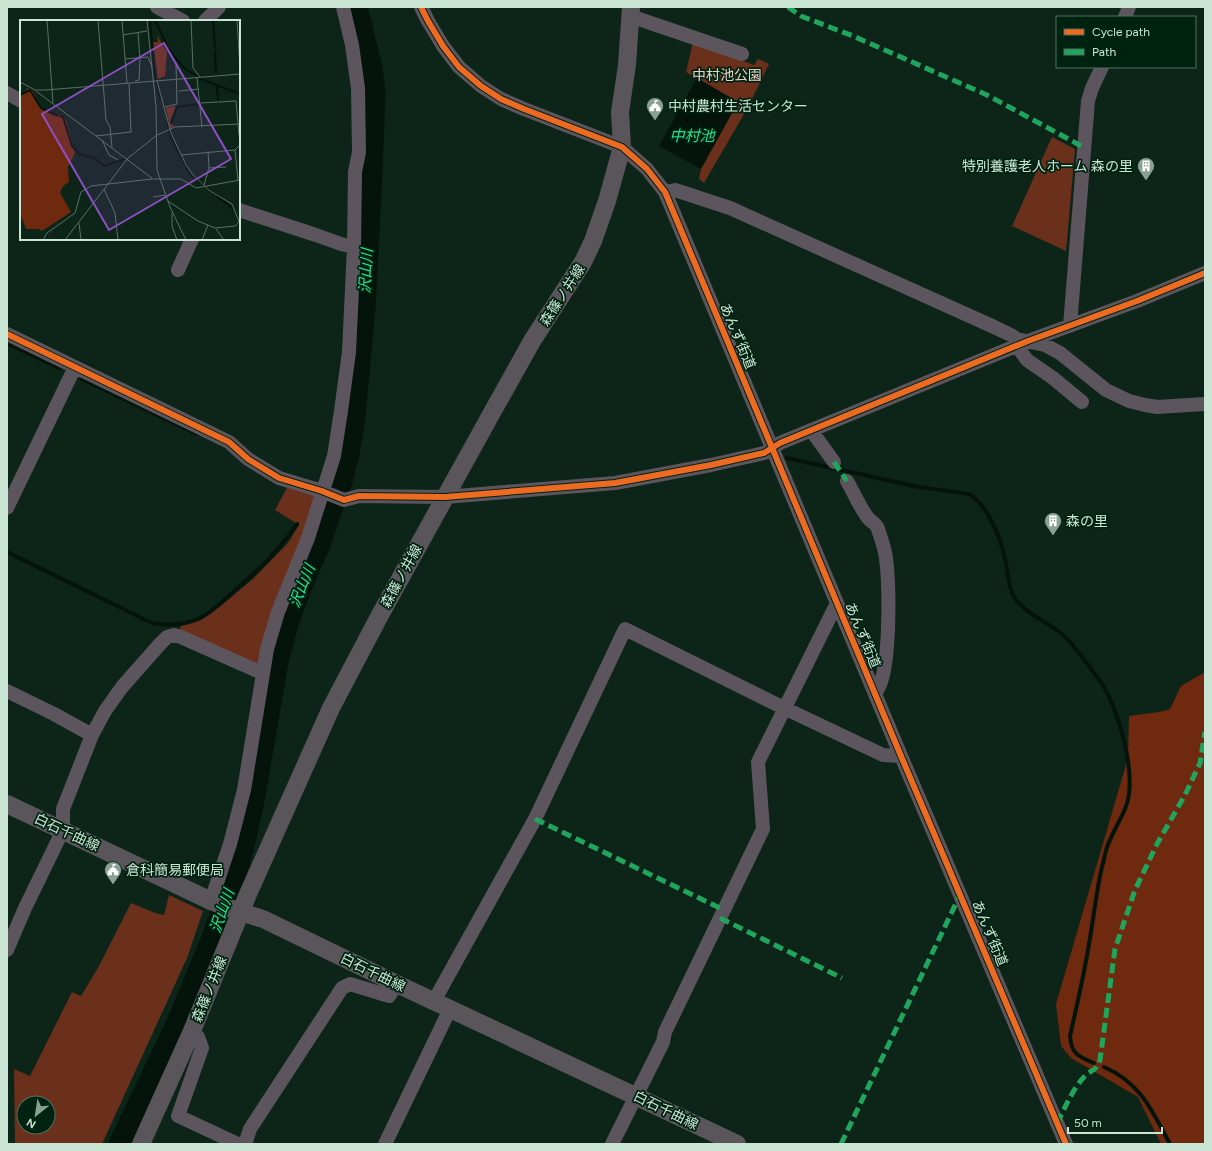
<svg xmlns="http://www.w3.org/2000/svg" width="1212" height="1151" font-family="Figtree,'Noto Sans JP',sans-serif">
<rect width="100%" height="100%" fill="#0d2419"/>
<path fill="#6b301b" fill-rule="evenodd" d="M693 42 754 65 758 59 769 64 747 109 704 183 699 179 701 169 738 102 686 72Z
M1052 137 1075 149 1066 251 1012 226Z
M288 486 315 495 316 498 259 661 256 664 180 630 181 626 201 620 223 604 254 578 288 543 299 525 275 510Z
M169 895 203 911 187 958 102 1144H15L14 1069 30 1076 72 992 81 996 99 966 131 903 155 913 164 915ZM24 1103H48V1127H24Z"/>
<path fill="#6e290e" d="M1205 672V1144H1161L1138 1097 1071 1058 1061 1046 1056 1004 1128 758 1129 716 1159 712 1170 709 1181 686Z"/>
<path fill="#04140a" d="M697 78 738 102 701 169 659 146Z"/>
<g fill="none" stroke-linecap="round" stroke-linejoin="round">
<path stroke="#04140a" stroke-width="4" d="M7 343 59 368
M82 379 197 434
M787 458 919 487 969 494C988 505 1001 539 1005 559 1008 571 1008 584 1013 595 1021 612 1049 622 1063 635 1078 649 1090 668 1103 685 1118 711 1133 762 1129 793 1128 809 1116 825 1110 840 1106 847 1105 856 1103 863 1096 890 1094 917 1089 944 1084 975 1077 1005 1070 1036 1071 1054 1079 1057 1094 1063
M7 552 152 623C168 626 185 625 200 618 212 612 222 602 232 593 256 573 279 551 297 524
M1104 1067C1141 1083 1152 1111 1170 1144"/>
<path stroke="#04140a" stroke-width="23" d="M120 1144 177 1025 212 941 232 884 242 850 253 801 277 661 287 623 300 588 319 544 328 517 340 485 348 454 354 416 364 307 371 172 374 93 371 68 356 7"/>
<path stroke="#5d555d" stroke-width="14" d="M157 7 183 21
M421 7 428 21 443 46 459 67 481 86 501 99 524 109 622 147 647 169 665 192 901 756 1066 1144
M630 16 742 54
M1125 17 1129 7
M205 21 219 7
M7 93 21 101
M665 192 675 190 730 208 992 326 1011 335 1017 339 1045 345 1060 353 1106 390 1129 401 1145 405 1157 407 1205 404
M239 210 316 235 341 244 354 247
M178 270 192 239
M1070 326 1088 101 1092 88 1102 67
M7 334 229 442 248 459 279 478 322 491 344 500 359 496 445 497 615 483 711 465 764 453 780 443 1028 341 1137 301 1205 273
M1017 346 1027 360 1053 378 1082 402
M811 430 834 462
M847 481C854 493 859 506 868 518 871 522 877 524 878 529 881 538 885 549 886 558 889 582 892 677 875 693
M7 508 75 367
M7 691 54 714 92 735
M211 901 230 844 244 790 267 649 278 612 308 538 334 456 341 411 349 352 354 247 355 172 359 152 358 88 352 45 343 7
M7 950 25 908 63 830V809L92 735 105 711 122 687 160 644 167 637 174 635 181 637 262 673
M434 1001 535 819 625 629 784 708 883 755 901 756
M192 1031 198 1037 202 1048 178 1116 238 1144
M245 1144 250 1129 342 988 350 984 389 996 397 984
M385 1144 450 1009
M612 1144 663 1042 665 1032 763 829 758 762 837 603"/>
<path stroke="#59555a" stroke-width="18" d="M7 804 211 901 240 912 263 919 397 984 737 1144
M141 1144 192 1031 248 894 331 708 380 615 489 418 532 341 583 262 593 241 607 201 622 147 620 112 627 65 631 7"/>
<path stroke="#20a55d" stroke-width="5" stroke-dasharray="10 5" stroke-linecap="butt" d="M788 7 801 16 853 36 987 95 1085 148
M834 462 847 481
M535 819 724 910
M720 918 842 978
M1057 1123C1065 1108 1073 1088 1085 1076 1093 1068 1095 1073 1100 1060L1115 949 1135 890 1157 844 1185 795 1200 763 1205 732
M841 1144 960 895"/>
<defs>
<path id="cycleway" d="M421 7 428 21 443 46 459 67 481 86 501 99 524 109 622 147 647 169 665 192 901 756 1066 1144
M7 334 229 442 248 459 279 478 322 491 344 500 359 496 445 497 615 483 711 465 764 453 780 443 1028 341 1137 301 1205 273"/>
</defs>
<use href="#cycleway" stroke="#002311" stroke-width="8"/>
<use href="#cycleway" stroke="#ed6a23" stroke-width="6"/>
</g>
<defs>
<symbol id="civic-pin" viewBox="-11 -11 22 30"><path d="M0 17L-7.5 6A9.5 9.5 0 1 1 7.5 6Z" fill="#88a193" stroke="#002311"/><path d="M-.6-6.5H3V-4.5H.6V-3L4-1V1h2V6H-6V1h2V-1L-.6-3ZM-1.2 2.5V6h2.4V2.5Z" fill="#fff"/></symbol>
<symbol id="building-pin" viewBox="-11 -11 22 30"><path d="M0 17L-7.5 6A9.5 9.5 0 1 1 7.5 6Z" fill="#88a193" stroke="#002311"/><path d="M-4-6H4V6H1V3H-1V6H-4ZM-2.5-4.3h1.7v1.8h-1.7ZM.8-4.3h1.7v1.8H.8ZM-2.5-1h1.7V.8h-1.7ZM.8-1h1.7V.8H.8Z" fill="#fff"/></symbol>
</defs>
<g fill-rule="evenodd">
<use href="#civic-pin" x="645" y="96" width="20" height="27"/>
<use href="#building-pin" x="1136" y="156" width="20" height="27"/>
<use href="#building-pin" x="1043" y="511" width="20" height="27"/>
<use href="#civic-pin" x="103" y="860" width="20" height="27"/>
</g>
<g text-anchor="middle" stroke-width="3.5" stroke-linejoin="round" paint-order="stroke">
<g font-size="14" fill="#eed0c6" stroke="#002311">
<text x="727" y="80">中村池公園</text>
</g>
<g font-size="14" fill="#cbe5d5" stroke="#002311" text-anchor="start">
<text x="668" y="111">中村農村生活センター</text>
<text x="1133" y="171" text-anchor="end">特別養護老人ホーム 森の里</text>
<text x="1066" y="526">森の里</text>
<text x="126" y="875">倉科簡易郵便局</text>
</g>
<g font-size="14" fill="#cbe5d5" stroke="#002311">
<text transform="translate(562 295) rotate(-57)" y="5">森篠ノ井線</text>
<text transform="translate(738 336) rotate(67)" y="5">あんず街道</text>
<text transform="translate(401 576) rotate(-61)" y="5">森篠ノ井線</text>
<text transform="translate(863 635) rotate(67)" y="5">あんず街道</text>
<text transform="translate(67 832) rotate(25)" y="5">白石千曲線</text>
<text transform="translate(990 933) rotate(67)" y="5">あんず街道</text>
<text transform="translate(373 972) rotate(26)" y="5">白石千曲線</text>
<text transform="translate(209 989) rotate(-68)" y="5">森篠ノ井線</text>
<text transform="translate(666 1110) rotate(26)" y="5">白石千曲線</text>
</g>
<g font-size="15" font-style="italic" fill="#23e292" stroke="#002311">
<text x="692" y="141">中村池</text>
<text transform="translate(366 271) rotate(-87)" y="5">沢山川</text>
<text transform="translate(302 586) rotate(-68)" y="5">沢山川</text>
<text transform="translate(222 911) rotate(-71)" y="5">沢山川</text>
</g>
</g>
<g transform="translate(20 20)">
<rect width="220" height="220" fill="#0d2419"/>
<path d="M137 15 147 32 145 56 138 59 133 22H138ZM156 86 150 101 154 107 150 108 146 88Z" fill="#6b301b"/>
<path d="M8 68 13 71 20 86 32 95H41L46 100 55 133 48 147 49 162 43 166 40 173 51 192 22 211 19 209H6L0 193V76Z" fill="#6e290e"/>
<path fill="none" stroke="#04140a" stroke-width="2" d="M130 0 135 57 141 80M135 0 149 30 163 47 183 60 220 74M193 0 195 29M195 31 196 54M197 65 198 81M0 75 10 70 21 88 38 96M39 96 43 97 52 126 59 134 74 138 84 146 105 139M147 100 151 118 170 154 213 189M151 104 157 87 179 84"/>
<path fill="none" stroke="#597164" stroke-width="1" d="M27 0 33 83M78 0 86 100 90 107 92 127M102 0 107 63M127 0 136 87 137 150 150 187 166 220M171 0 173 48 180 57M217 0 220 48M103 15 127 11M105 39 128 37 132 47M177 58 182 107M115 61 119 60 120 40 118 13M137 61 151 113 166 145 173 155 190 171 212 184 220 204M0 62 15 70H26L220 54M16 71 133 159H161L176 168 220 160M159 71 179 69M180 83 216 81 219 115M145 87 157 84 156 43M76 116 111 112 109 64M82 120 89 135 98 140M161 135 215 130M189 148 206 147M218 160 215 130 220 125M184 165 189 148 188 131M84 169 95 193 98 220M133 177 146 175M148 181 178 201 195 208 215 206 219 202M152 193V206L157 220M59 203 61 220M196 209 204 220M23 220 27 213 55 193 61 172 71 166 132 159M45 220 108 138 137 115 155 107 220 104M182 220 188 205"/>
<path fill="#8b51c3" fill-opacity="0.15" stroke="#8b51c3" stroke-width="2" d="M144 23 211 139 89 210 22 94Z"/>
<rect width="220" height="220" fill="none" stroke="#cbe5d5" stroke-width="2"/>
</g>
<rect width="1212" height="1151" fill="none" stroke="#cbe5d5" stroke-width="16"/>
<rect x="1056" y="16" width="140" height="52" fill="#002311" stroke="#51715f"/>
<rect x="1064" y="29" width="20" height="6" fill="#ed6a23" stroke="#51715f"/>
<text x="1092" y="36" font-size="12" fill="#cbe5d5">Cycle path</text>
<rect x="1064" y="49" width="20" height="6" fill="#20a55d" stroke="#51715f"/>
<text x="1092" y="56" font-size="12" fill="#cbe5d5">Path</text>
<g transform="translate(36 1115) rotate(210)"><circle r="19" fill="#002311" stroke="#51715f"/>
<path d="M0-3L7 15L0 10L-7 15Z" fill="#88a193"/>
<text y="-6" font-size="11" font-weight="bold" text-anchor="middle" fill="#cbe5d5">N</text>
</g>
<path d="M1068 1127v6h94v-6" fill="none" stroke="#cbe5d5" stroke-width="2"/>
<text x="1074" y="1127" font-size="12" fill="#cbe5d5" stroke="#002311" stroke-width="3" paint-order="stroke">50 m</text>
</svg>
